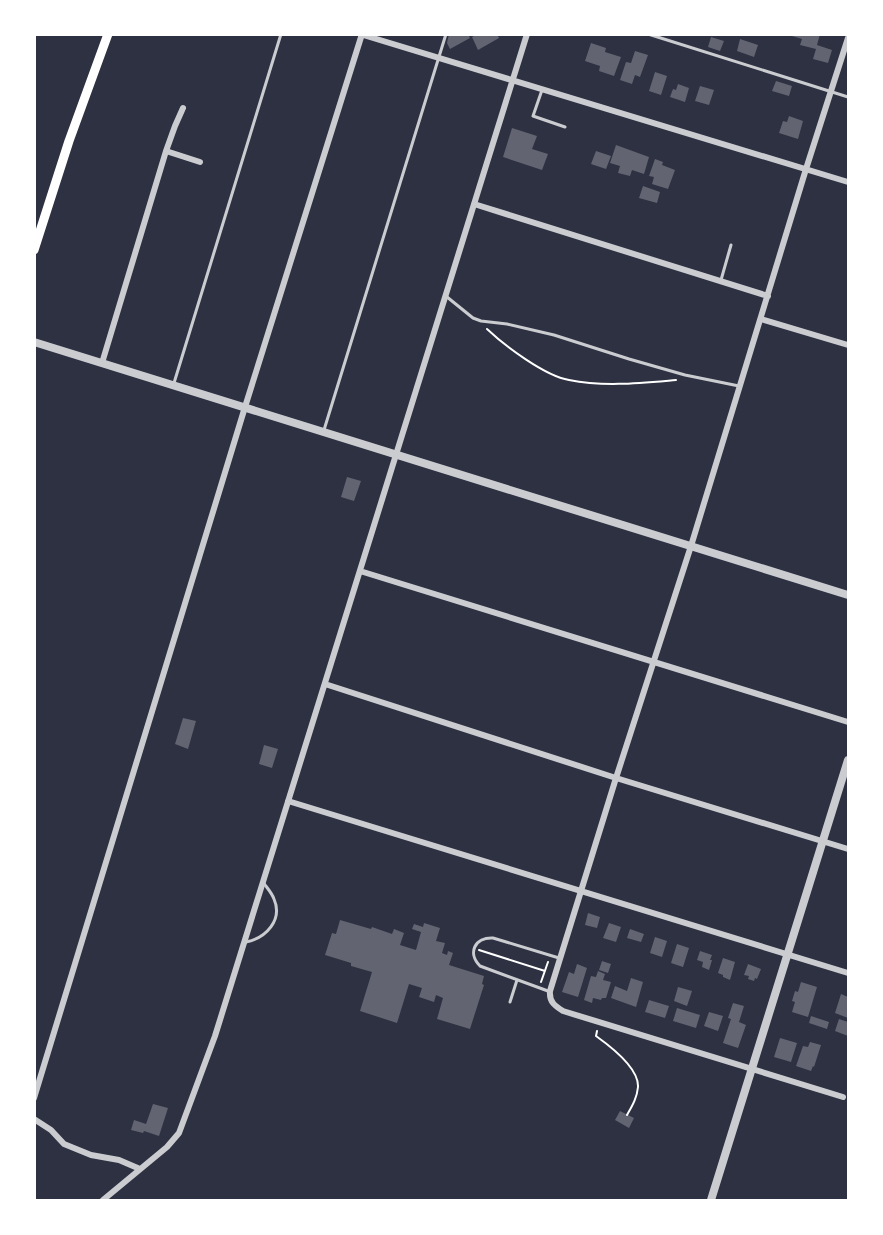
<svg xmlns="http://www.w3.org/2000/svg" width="883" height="1235" font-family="'Fira Sans Condensed',sans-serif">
<rect width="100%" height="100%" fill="#2d3142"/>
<path fill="#626471" d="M449 34H468L470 38 450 49 447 43Z
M477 34H497L499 38 478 50 472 37Z
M793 34H820L817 45 832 50 828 63 813 59 816 49 800 45 802 39 792 36Z
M711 37 724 41 720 51 708 47Z
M740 39 758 45 754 57 737 51Z
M591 43 606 48 605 52 621 57 614 76 599 71 600 66 585 61Z
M635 51 648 55 640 77 635 75 632 84 620 80 626 62 631 63Z
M655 72 667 76 661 95 649 91Z
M776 81 792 86 789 96 772 91Z
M678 84 689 88 685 102 670 97 673 89 676 90Z
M700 86 714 90 709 105 695 101Z
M789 116 803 121 798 139 779 133 783 121 787 122Z
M512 128 537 136 532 149 548 154 542 170 503 157Z
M616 145 649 157 644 174 632 170 630 176 618 173 620 166 610 163Z
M596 151 611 156 606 169 591 164Z
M655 159 663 162 662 165 675 170 668 189 652 184 654 177 649 176Z
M643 186 660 192 657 203 639 198Z
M347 477 361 481 354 501 341 497Z
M183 718 196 721 188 749 175 744Z
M264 745 278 749 272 768 259 764Z
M588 913 600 917 597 928 585 925Z
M340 920 371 929 372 927 392 934 394 929 404 933 400 945 416 950 421 932 412 929 414 924 423 927 424 923 440 928 436 941 445 943 442 953 447 955 448 951 453 953 449 965 484 976 482 984 484 985 470 1029 437 1019 443 998 436 995 434 1002 419 997 422 988 409 984 397 1023 360 1011 372 972 351 966V963L325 955 332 933 336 934Z
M609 923 621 927 616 942 603 938Z
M630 929 644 934 641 942 627 938Z
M655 937 667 941 662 957 650 953Z
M677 944 689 948 683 967 671 963Z
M700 951 712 955 710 960H712L709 970 702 967 703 962 697 960Z
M723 958 735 962 730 980 723 977V975L718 973Z
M602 961 611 964 608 973 599 970Z
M577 964 587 968 578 997 562 992 569 972 574 974Z
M748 964 761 969 757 979 755 978 754 981 748 979 749 976 744 975Z
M598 971 605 974 603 980 611 982 606 998H602L601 1000 593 998 592 1003 584 1000 591 976 596 977Z
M631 978 643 982 636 1007 611 998 615 986 627 991Z
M801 982 817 987 808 1017 792 1012 795 1002 792 1001 795 991 798 992Z
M678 987 692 991 687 1006 674 1001Z
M841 994 848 997V1018L835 1013Z
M649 1000 669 1006 665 1018 645 1012Z
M733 1003 744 1006 739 1022 746 1025 738 1048 723 1043 731 1019 728 1018Z
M677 1008 700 1015 696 1028 673 1021Z
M709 1012 723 1016 718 1031 704 1026Z
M811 1016 829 1022 827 1029 809 1023Z
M839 1019 848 1022V1036L835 1031Z
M780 1038 797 1043 791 1062 774 1057Z
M810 1042 821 1045 814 1067 813 1066 811 1071 796 1066 803 1046 808 1047Z
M153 1104 168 1108 159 1136 144 1131 143 1133 131 1130 134 1120 146 1124Z
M620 1111 634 1118 629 1128 615 1120Z"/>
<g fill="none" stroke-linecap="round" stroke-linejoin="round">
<path stroke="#fff" stroke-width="2" d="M487 329C505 346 545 376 569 380 604 387 641 383 676 380
M479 950 545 971
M541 982 548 962
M597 1031 596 1036C610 1046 639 1068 638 1087 637 1098 632 1106 627 1115"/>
<path stroke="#caccd0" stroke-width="3" d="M648 34 848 97
M542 90 533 116 565 127
M721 280 731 245
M447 297 473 318 481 321 507 324 554 335 629 359 685 375 739 386
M174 383 281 34
M324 430 446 34
M246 942C266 938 283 920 274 899 272 893 267 888 263 882
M548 991 480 966C467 953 475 937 493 938L559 958
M510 1002 517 980"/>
<path stroke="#caccd0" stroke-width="6" d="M360 34 848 182
M166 151 200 162
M474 204 768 296
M761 319 848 345
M102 363 166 151 175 126 183 108
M360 571 848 722
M325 684 616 778 848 849
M288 801 848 973
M843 1097 563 1011C555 1006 549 1002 550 991L616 778 691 546 806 169 848 38
M34 1098 245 407 362 34
M34 1119 51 1130 64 1144 91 1155 119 1160 140 1169
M103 1200 167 1147 179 1133 215 1036 527 34"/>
<path stroke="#caccd0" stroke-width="8" d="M34 342 848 595
M711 1200 848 760"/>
<path stroke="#fff" stroke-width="9" d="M34 250 69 141 108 34"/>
</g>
<rect width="883" height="1235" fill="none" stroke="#ffffff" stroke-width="72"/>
</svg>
